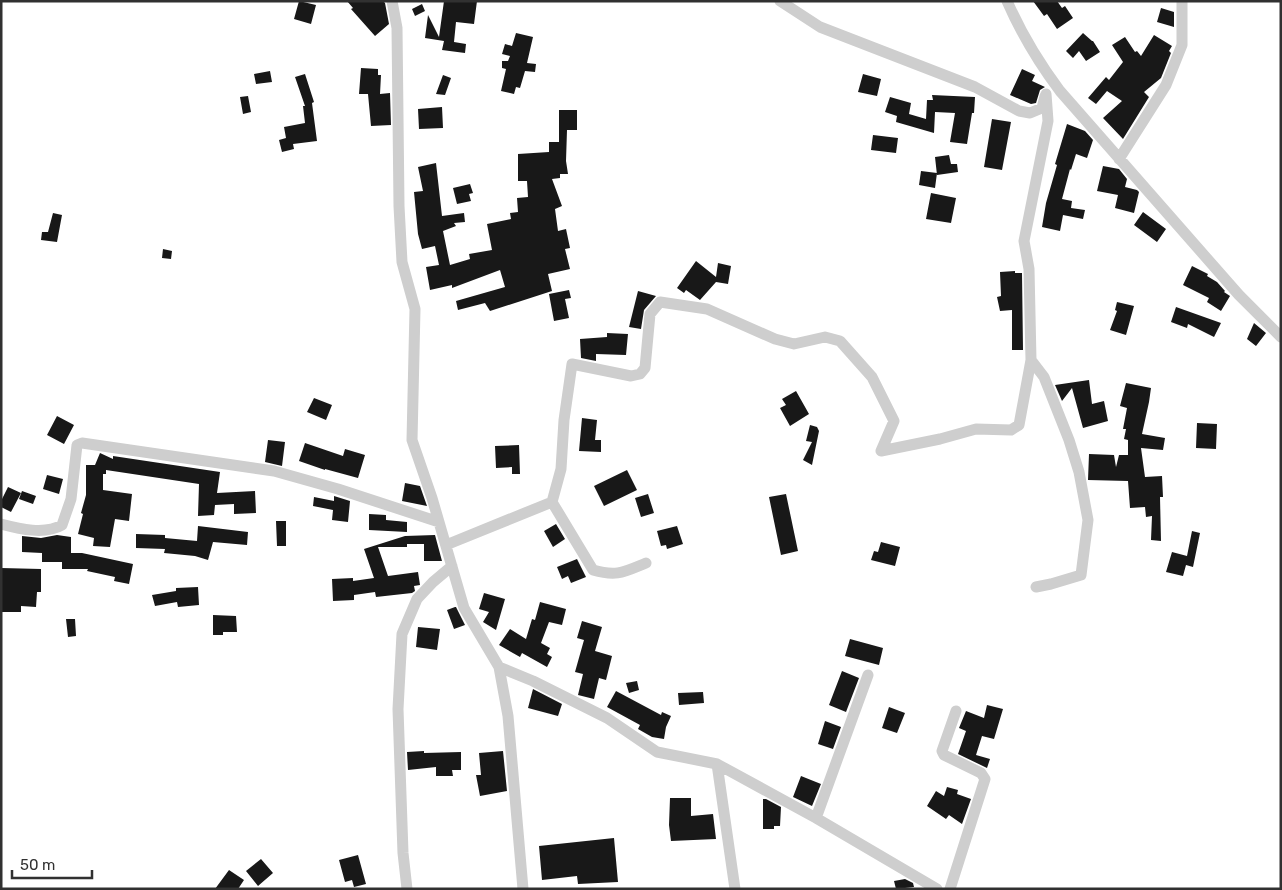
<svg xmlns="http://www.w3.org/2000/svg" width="1282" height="890" font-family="Rubik,sans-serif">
<rect width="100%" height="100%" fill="#fff"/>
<path fill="#181818" d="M299 1 316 5 311 24 294 19Z
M347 1H383L385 3 389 24 375 36 351 9 353 8Z
M444 1H477L474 24 456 22 454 42 466 44 465 53 442 50 444 41 425 38 428 15 439 37Z
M1033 1H1057L1062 8 1065 6 1073 18 1057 29 1047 14 1044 16Z
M422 4 425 11 415 16 412 9Z
M1161 8 1174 12V27L1157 22Z
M516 33 533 37 527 63 536 64 535 72 525 71 520 88 516 87 514 94 501 91 506 69 502 68V61H508L510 56 502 54 505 44 512 46Z
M1083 33 1092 41H1093L1100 52 1086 61 1079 51 1073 58 1066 51Z
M1154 35 1172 46 1169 51 1171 53 1161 78 1144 92 1149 97 1123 139 1103 118 1122 101 1107 91 1096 104 1088 98 1106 77 1109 80 1123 62 1112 45 1125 37 1135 52 1137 51 1141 56Z
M361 68 378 69V75H381L380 94 390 93 391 125 371 126 368 94H359Z
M1022 69 1035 75 1032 81 1045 87 1040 90 1036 103 1031 104 1010 95Z
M270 71 272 82 256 84 254 74Z
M305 74 314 102 312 103 317 141 293 144 294 149 282 152 279 140 286 138 284 127 305 123 303 106H305L295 77Z
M863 74 881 79 877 96 858 92Z
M443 75 451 78 445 95 436 94Z
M932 95 975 97 974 113H972L967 144 950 142 955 113 935 112 934 133 896 122 897 116 885 112 890 97 911 103 909 114 926 119 927 100H933Z
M248 96 251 112 243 114 240 97Z
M442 107 443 128 419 129 418 109Z
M559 110H577V130H567L566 161 568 174H560V178L552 179 562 206 555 209 558 231 566 229 570 248 565 249 570 269 548 274 552 291 490 311 485 303 458 310 456 301 505 287 500 270 452 288V285L430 290 426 267 439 265 435 246 422 249 418 234 414 192 423 191 418 167 436 163 442 216 464 213 465 222 454 223 456 226 443 231 450 265 470 259 469 254 492 250 487 224 511 219 510 213 518 212 517 198 528 197 527 181H518V154L549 152V142H559Z
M992 119 1011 122 1002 170 984 167Z
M1067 124 1085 131 1093 140 1087 158 1076 154 1071 170 1070 169 1062 199 1072 201 1071 208 1085 210 1083 219 1063 215 1060 231 1042 227 1046 203 1057 165 1055 164Z
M873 135 898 138 896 153 871 150Z
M949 155 951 164H957L958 172 937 175 935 157Z
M1103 166 1119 169 1127 179 1125 187 1137 190 1139 192 1134 213 1115 208 1118 195 1097 191Z
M921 171 937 173 935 188 919 185Z
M470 184 473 193 469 194 471 201 457 204 453 188Z
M931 193 956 198 951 223 926 219Z
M1143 212 1166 229 1157 242 1134 225Z
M53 213 62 215 57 242 41 240 42 232H48Z
M163 249 172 251 171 259 162 258Z
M696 261 716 277 718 263 731 266 728 284 716 282 700 300 686 290 684 293 677 288Z
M1192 266 1208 274 1207 276 1217 282 1225 291 1224 292 1230 296 1221 311 1207 302 1209 298 1183 285Z
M1015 271V273H1022L1023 350H1012V310L1000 311 997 297 1001 296 1000 272Z
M569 290 571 298 565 299 569 318 554 321 549 294Z
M638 291 656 296 644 310 641 329 629 327Z
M1117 302 1134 306 1126 335 1110 330 1117 311 1115 310Z
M1176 307 1221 323 1214 337 1188 324 1187 328 1171 322Z
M1254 323 1266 333 1256 346 1247 339Z
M607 333 628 334 626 355 596 354V361L581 358 580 339 607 337Z
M1089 380 1092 404 1104 401 1108 421 1083 428 1072 388 1062 401 1055 385Z
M1126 383 1151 388 1149 402 1142 434 1165 438 1163 450 1141 448 1145 477 1162 476 1163 497H1160L1161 541 1151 540 1152 516 1146 517 1145 507 1130 508 1128 481 1088 480 1089 454 1114 455 1116 467 1119 455H1128V440L1124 439 1126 429H1123L1127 408 1120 406Z
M796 391 809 414 790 426 780 408 786 405 782 399Z
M314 398 332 405 326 420 307 412Z
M57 416 74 425 64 444 47 435Z
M582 418 597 420 595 440H601V452L579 451Z
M1197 423 1217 424 1216 449 1196 448Z
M810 425 817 427 819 431 812 465 803 460 812 442 806 441Z
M268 440 285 442 282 466 265 462Z
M305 443 343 456 345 449 365 455 358 478 325 469V470L299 461Z
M519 445 520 474H512V467L496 468 495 446Z
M100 453 113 459V456L220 472 217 493 255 491 256 513 234 514V504L215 505 214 515 198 516 199 484 106 470V474H103V490L132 494 129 521 115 519 110 547 93 546 94 538 78 534 83 514 81 513 86 495V465H95Z
M627 470 637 490 604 506 594 486Z
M47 475 63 479 59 494 43 489Z
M405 483 420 486 427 506 402 501Z
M8 487 21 493 11 512 1 507V501Z
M22 491 36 496 33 504 19 499Z
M648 494 654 513 641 517 635 498Z
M786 494 798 551 781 555 769 497Z
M334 496 350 501 348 522 332 520 333 510 313 506 314 497 334 501Z
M369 514 386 515V520L407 522V532L369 530Z
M276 521H286V546H277Z
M556 524 565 539 553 547 544 531Z
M198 526 248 532 247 545 213 542 208 560 195 556 164 553 165 549 136 548V534L165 535V538L197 541Z
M677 526 683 544 667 549 666 545 661 546 657 531Z
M1192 531 1200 533 1193 567 1186 565 1183 576 1166 572 1172 552 1187 556Z
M57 535 71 537V553H82L133 564 129 584 114 581 115 577 87 571 88 569H62V562H42V553L22 552V536L41 538Z
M435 535 442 561H424V544H407V547H378L388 576 418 572 420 585 414 586 415 591 412 593 376 597 375 592 354 595V600L333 601 332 579 353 578V581L374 578 364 549 405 536Z
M881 542 900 547 895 566 871 560 874 551 878 552Z
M577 559 586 577 571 583 568 576 562 579 557 567Z
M1 568 41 569V592H37L36 607 21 606V612H1Z
M198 587 199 605 178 607 177 602 155 606 152 595 176 591V588Z
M484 593 505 599 496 630 483 622 489 612 479 609Z
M540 602 566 609 562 625 549 622 541 643 550 648 547 654 552 657 547 667 522 653 520 657 499 645 510 629 526 639 532 619 535 620Z
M455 607H456L465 625 454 629 447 610Z
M213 615 236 616 237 632H223V635H213Z
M66 619H75L76 636 68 637Z
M582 621 602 627 595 651 612 656 606 680 599 678 594 699 578 695 583 674 575 672 584 640 577 638Z
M418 627 440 629 437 650 416 647Z
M850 639 883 648 879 665 845 656Z
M842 671 859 678 846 712 829 705Z
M637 681 639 690 629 693 626 683Z
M533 689 562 704 558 716 528 708Z
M616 691 661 715 662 712 671 716 666 727 664 739 652 737 638 729 640 725 607 707Z
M703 692 704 703 679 705 678 693Z
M987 705 1003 709 994 739 982 736 976 755 990 759 987 768 958 754 966 731 959 728 966 711 984 718Z
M889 707 905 713 897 733 882 728Z
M825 721 841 727 833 749 818 744Z
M424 751V753L461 752V770H452L453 776H436V767L408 770 407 752Z
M503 751 507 791 480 796 476 775H481L479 753Z
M801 776 821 784 812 806 793 797Z
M947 787 958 790 957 794 971 799 962 824 949 815 946 819 927 806 936 791 944 796Z
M670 798H691V816L713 814 716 839 671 841 669 825Z
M763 799H766L781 807 780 826H774V829H763Z
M614 838 618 882 578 884 577 876 542 880 539 846Z
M358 855 366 884 354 887 352 880 345 882 339 860Z
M261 859 273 873 258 886 246 871Z
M229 870 244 880 238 889H215Z
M905 879 913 883 914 887 896 889 894 881Z"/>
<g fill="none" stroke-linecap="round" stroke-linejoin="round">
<path stroke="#cecece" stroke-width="11" d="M392 1 397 28 399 206 402 262 415 309 412 440 432 498 464 608 499 667 508 716 523 889
M780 1 820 27 975 87 1019 111 1030 113 1042 108 1045 96
M1007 1C1021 33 1039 63 1060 91L1239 295 1281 337
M1119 159 1166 85 1182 45V1
M552 502 593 570C617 577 624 572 646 563
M1 524C20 529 45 535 62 525L71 499 77 445 82 443 274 471 338 489 439 522
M446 545 552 502 561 469 564 420 572 364 631 376 640 374 645 368 650 314 660 302 707 309 775 339 794 344 825 337 840 341 872 377 894 421 881 451 940 439 976 429 1011 430 1019 425 1031 360
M1036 587 1051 584 1081 575 1088 520 1079 472 1069 440 1044 377 1031 360 1029 269 1024 241 1048 121 1046 94
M499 667 533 681 607 718 657 752 717 764 816 818 937 889
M717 764 735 889
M816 818 868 675
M407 889 403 853 398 709 402 634 417 599 433 582 452 566
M950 889 985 779 981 773 944 755 942 751 956 711"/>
</g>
<rect width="1282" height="890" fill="none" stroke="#313131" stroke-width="5"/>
<path d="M12 870v8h80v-8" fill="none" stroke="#313131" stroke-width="2.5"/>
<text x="20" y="870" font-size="15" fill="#313131" stroke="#ffffff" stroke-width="4" paint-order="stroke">50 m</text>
</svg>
